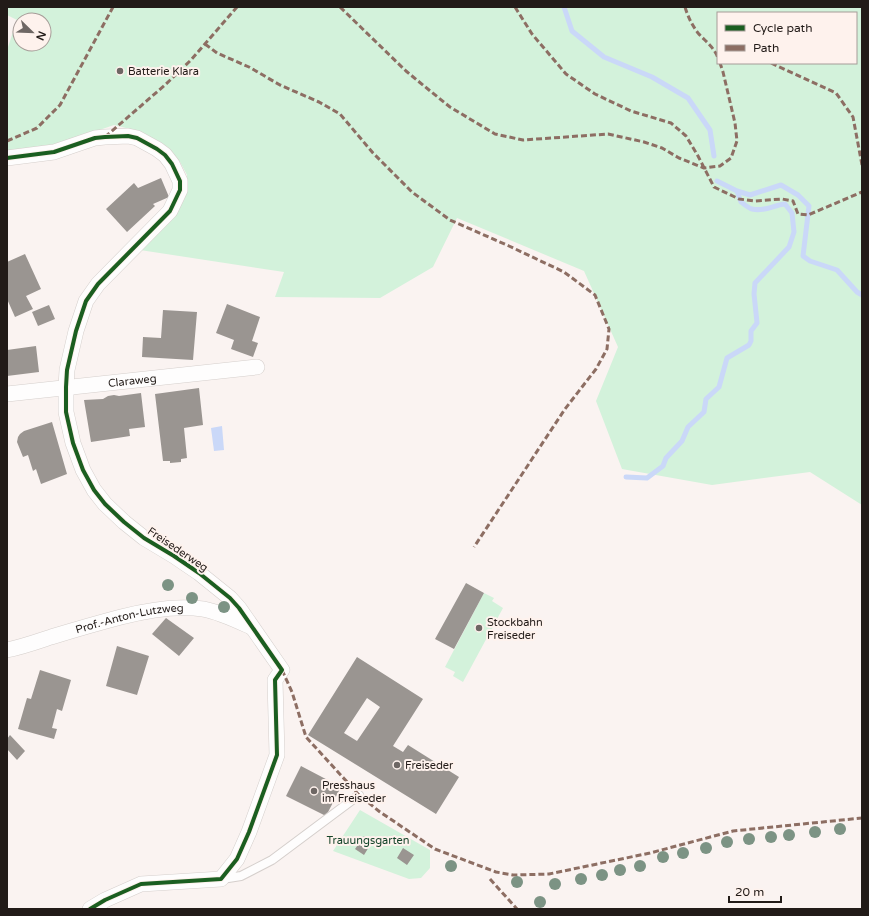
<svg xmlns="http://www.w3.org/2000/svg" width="869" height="916" font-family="'Varela Round',sans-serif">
<rect width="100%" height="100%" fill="#faf3f1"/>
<path fill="#d3f2db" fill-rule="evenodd" d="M7 7H862V505L810 472 712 485 622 469 596 401 618 347 584 271 457 218 433 267 380 298 275 297 284 272 140 250 187 185V175L180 162 167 148 138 131 114 125 59 144 7 153V50L17 20 7 15ZM718 13H856V63H718ZM20 20H44V44H20Z
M484 593 494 598 492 601 503 608 463 682 453 676 455 672 445 667Z
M360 810 430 850V868L421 878 409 879 333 851Z"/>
<path fill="#cad8f8" d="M222 426 224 450 214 451 211 428Z"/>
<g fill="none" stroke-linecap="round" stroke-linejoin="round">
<path stroke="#cad8f8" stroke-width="5" d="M564 7 572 31 604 57 652 77 688 98 710 130 714 156
M717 181 737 191 750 195 781 185 798 195 809 206 803 256 810 261 837 270 857 292 862 295
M626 477 647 478 663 466 666 458 682 441 688 427 704 412 706 399 719 387 727 358 749 345 751 341V331L757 323 756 313 754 294 755 283 789 247 794 232 792 213 785 204C774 205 764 212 752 209 748 208 744 204 741 202L737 191"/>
</g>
<path fill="#9a9591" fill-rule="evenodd" d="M161 178 169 197 153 204 155 206 127 232 106 209 134 183 138 188Z
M25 254 41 289 26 296 33 309 15 317 7 299V262Z
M227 304 260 317 252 341 258 343 253 357 231 349 234 340 216 333Z
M49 305 55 319 38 326 32 312Z
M163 310 197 312 193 360 142 357 143 337 161 338Z
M36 346 39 372 7 376V350Z
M199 388 203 425 184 428 187 458 181 459V462L170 463V461H163L155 394Z
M141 393 145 427 129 429 130 436 91 442 84 400 103 399 108 396 114 395 119 396Z
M52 422 67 474 41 484 36 469 33 471 28 455 23 457 17 442 18 437 20 434 24 431Z
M466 583 484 593 454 649 435 639Z
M166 618 194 638 179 656 152 634Z
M117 646 149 656 137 695 106 686Z
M357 657 423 699 393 746 403 752 408 745 459 777 436 814 308 735ZM367 698 380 707 357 741 344 733Z
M40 670 71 680 62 711 57 709 52 728 57 729 54 739 18 729 27 698 31 699Z
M10 735 25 751 17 760 7 749V739Z
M301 766 341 787 326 816 286 796Z
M364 836 372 842 364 855 355 849Z
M403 848 414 855 407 865 397 858Z"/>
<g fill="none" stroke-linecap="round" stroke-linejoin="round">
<defs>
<path id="lane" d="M222 879 241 876 272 860 359 795"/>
<g id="street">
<path d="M7 158 54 152 95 138 105 137 128 136 137 138 157 149 165 155 172 164 180 181V190L170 211 98 284 86 301 76 331 67 370 66 387V412L73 443 83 470 94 490 105 504 124 522 144 538 174 556 199 573 230 598 239 608 282 670 275 680 277 755 249 832 237 859 221 879 141 884 105 900 90 909"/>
<path id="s1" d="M7 394 257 367"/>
<path id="s2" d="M7 650C22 647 36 642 51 637 74 630 98 623 121 617 148 610 176 605 203 609 220 612 236 620 251 627"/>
</g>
</defs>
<use href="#lane" stroke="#d5cfcc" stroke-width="10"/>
<use href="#street" stroke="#d5cfcc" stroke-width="16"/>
<use href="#lane" stroke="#fefdfd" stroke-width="8"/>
<use href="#street" stroke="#fefdfd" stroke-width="15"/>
<path stroke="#8d6e63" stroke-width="3" stroke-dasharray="6 3" stroke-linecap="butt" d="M340 7 406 71 429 90 450 107 495 134 523 140 608 134 644 142 662 148 679 158 704 168 720 166 731 158 737 141 735 123 723 72 720 63
M515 7 532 34 566 74 595 94 631 111 671 123 686 136 698 156 714 187 739 199 755 201 782 199 793 201 798 214 808 215 862 192
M685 7C688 17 692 25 698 33 705 41 714 47 718 58
M205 44 217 53 249 67 280 85 319 102 340 114 373 153 412 192 450 220 509 246 564 272 595 295 609 329 607 349 596 369 565 409 474 547
M771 63 836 93 853 117 862 165
M105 137 165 85 191 60 237 7
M7 141 37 128 60 105 113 7
M282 670 292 692 306 737 359 795 380 812 435 849 496 872 513 875 549 874 650 853 733 831 862 818
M490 879 517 909"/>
<defs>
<path id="cycleway" d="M7 158 54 152 95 138 105 137 128 136 137 138 157 149 165 155 172 164 180 181V190L170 211 98 284 86 301 76 331 67 370 66 387V412L73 443 83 470 94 490 105 504 124 522 144 538 174 556 199 573 230 598 239 608 282 670 275 680 277 755 249 832 237 859 221 879 141 884 105 900 90 909"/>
</defs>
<use href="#cycleway" stroke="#fef2ed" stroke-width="6"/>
<use href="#cycleway" stroke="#1b5e20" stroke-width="4"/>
</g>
<g fill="#7c9384">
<circle cx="168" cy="585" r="6"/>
<circle cx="192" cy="598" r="6"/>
<circle cx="224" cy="607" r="6"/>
<circle cx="840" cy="829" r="6"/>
<circle cx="815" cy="832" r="6"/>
<circle cx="789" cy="835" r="6"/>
<circle cx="771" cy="837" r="6"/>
<circle cx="749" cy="839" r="6"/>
<circle cx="727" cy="842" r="6"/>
<circle cx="706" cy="848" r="6"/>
<circle cx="683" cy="853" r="6"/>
<circle cx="663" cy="857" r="6"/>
<circle cx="451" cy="866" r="6"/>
<circle cx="640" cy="866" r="6"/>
<circle cx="620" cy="870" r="6"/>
<circle cx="602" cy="875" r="6"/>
<circle cx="581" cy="879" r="6"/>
<circle cx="517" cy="882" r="6"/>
<circle cx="555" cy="884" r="6"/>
<circle cx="540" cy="902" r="6"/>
</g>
<g fill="#6e6764" stroke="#fef2ed" stroke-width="1.5">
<circle cx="120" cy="71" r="4"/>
<circle cx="479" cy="628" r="4"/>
<circle cx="397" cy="765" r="4"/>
<circle cx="314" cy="791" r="4"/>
</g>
<g text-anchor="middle" stroke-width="4" stroke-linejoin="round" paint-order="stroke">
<g font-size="11" fill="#221b18" stroke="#fef2ed" text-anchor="start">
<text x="128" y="75">Batterie Klara</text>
<text x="487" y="626">Stockbahn<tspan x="487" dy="13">Freiseder</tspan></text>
<text x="405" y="769">Freiseder</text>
<text x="322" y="789">Presshaus<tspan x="322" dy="13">im Freiseder</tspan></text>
</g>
<g font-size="11" fill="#221b18" stroke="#fef2ed">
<text dy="4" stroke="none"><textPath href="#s1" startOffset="126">Claraweg</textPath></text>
<text transform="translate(178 549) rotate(34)" y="4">Freisederweg</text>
<text dy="4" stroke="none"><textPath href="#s2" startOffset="127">Prof.-Anton-Lutzweg</textPath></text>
</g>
<g font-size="11" fill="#14442a" stroke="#fef2ed">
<text x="368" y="844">Trauungsgarten</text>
</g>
</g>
<rect width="869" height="916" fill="none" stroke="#221b18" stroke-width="16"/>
<rect x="717" y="12" width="140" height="52" fill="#fef2ed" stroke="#a69c98"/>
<rect x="725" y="25" width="20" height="6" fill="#1b5e20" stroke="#a69c98"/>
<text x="753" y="32" font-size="12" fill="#221b18">Cycle path</text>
<rect x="725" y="45" width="20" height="6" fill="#8d6e63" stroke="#a69c98"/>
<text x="753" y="52" font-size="12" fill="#221b18">Path</text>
<g transform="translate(32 32) rotate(113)"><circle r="19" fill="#fef2ed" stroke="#a69c98"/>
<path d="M0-3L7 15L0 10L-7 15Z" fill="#6e6764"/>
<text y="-6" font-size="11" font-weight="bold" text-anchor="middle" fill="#221b18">N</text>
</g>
<path d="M729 896v6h52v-6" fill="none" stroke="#221b18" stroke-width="2"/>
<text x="735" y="896" font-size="12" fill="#221b18" stroke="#fef2ed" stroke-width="3" paint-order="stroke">20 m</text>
</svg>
